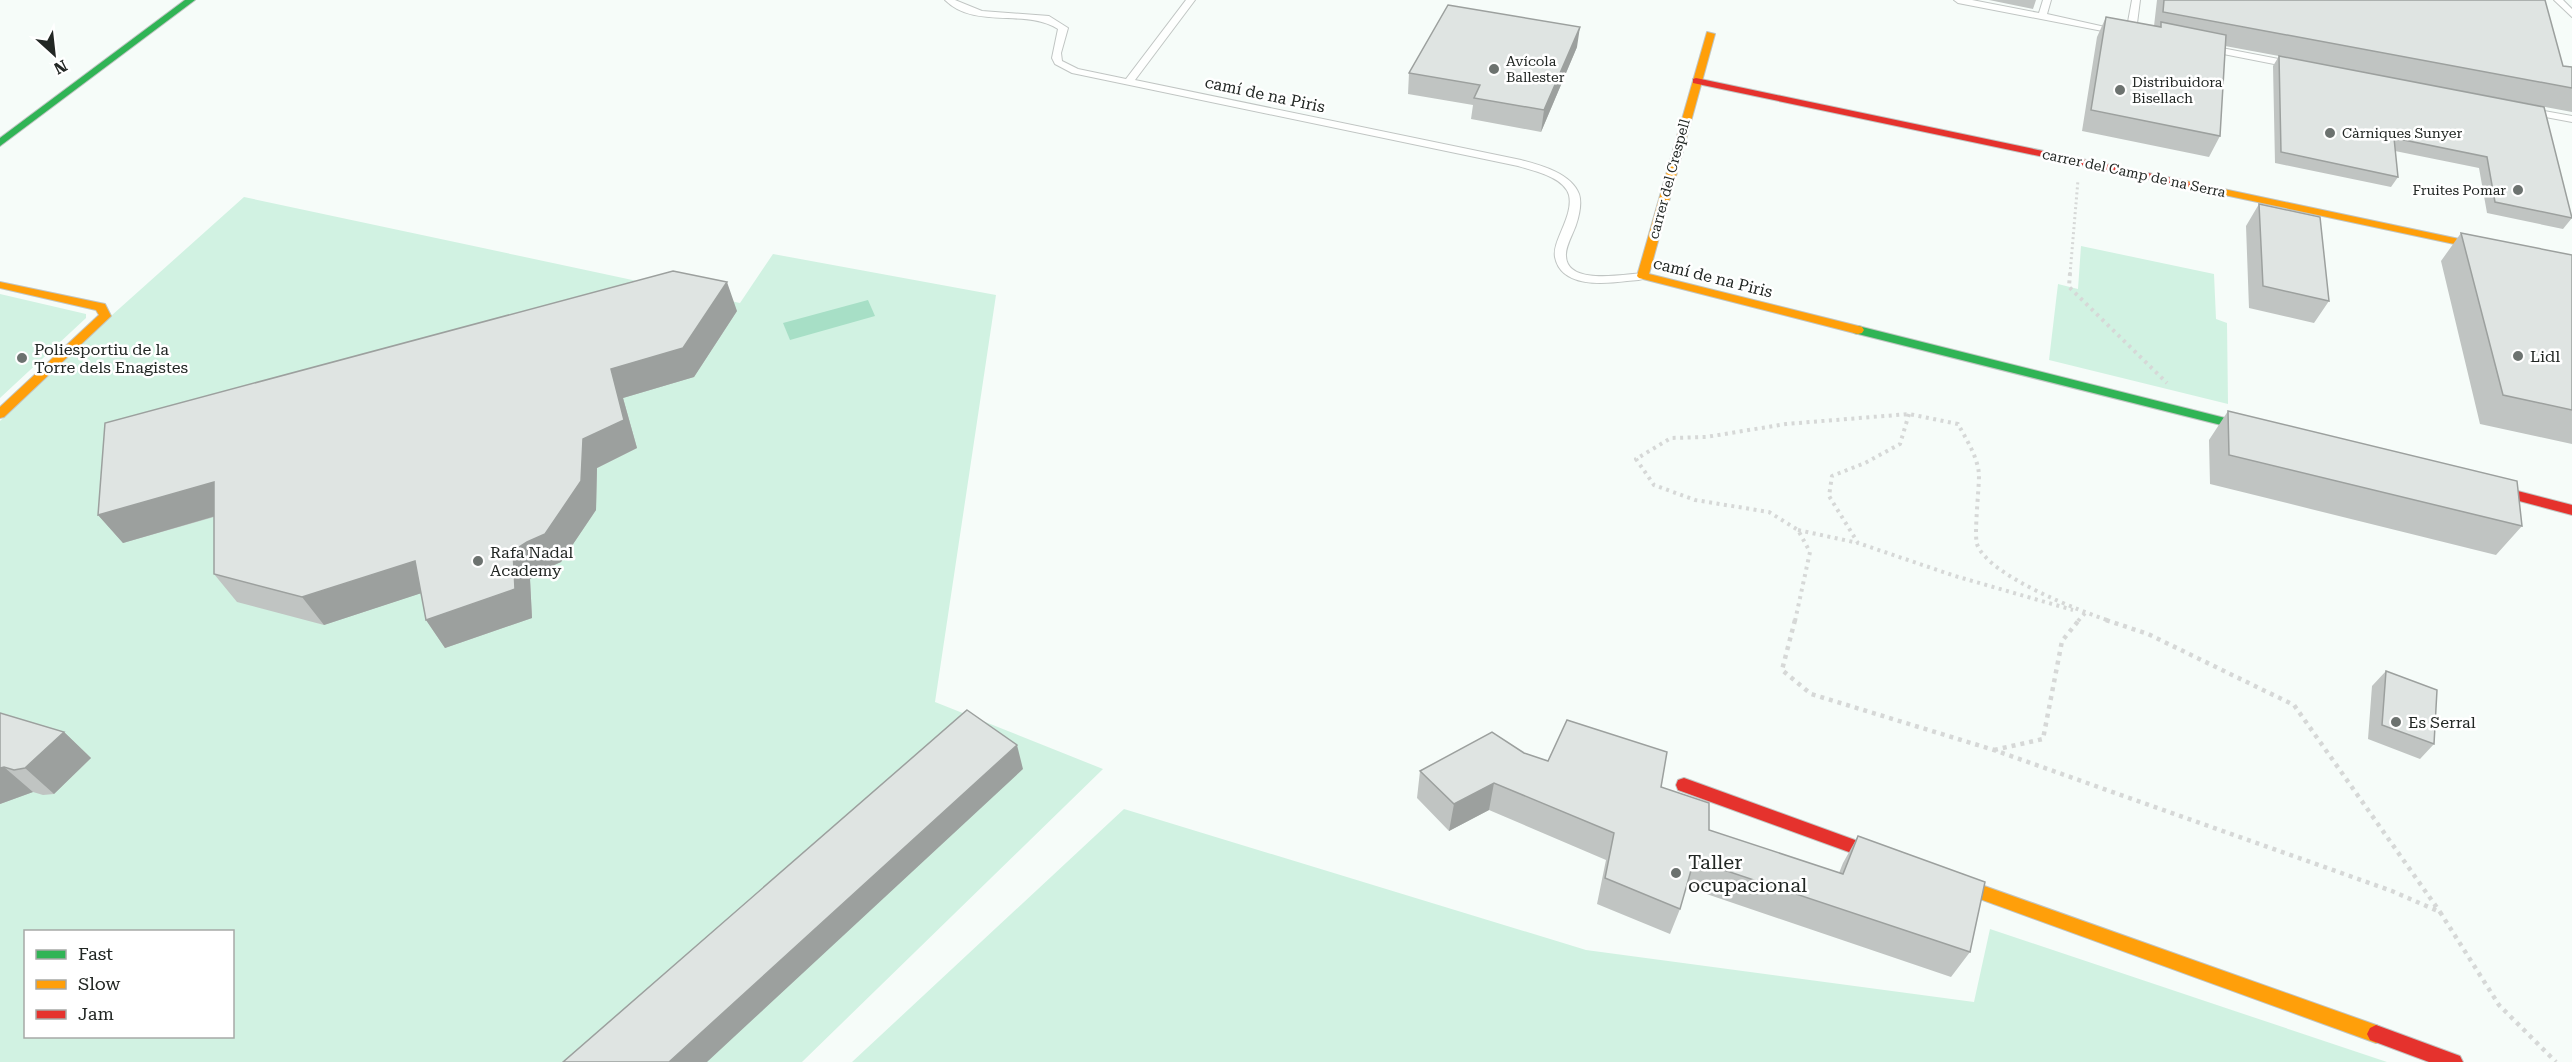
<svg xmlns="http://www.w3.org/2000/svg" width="2572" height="1062" font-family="'Roboto Serif',serif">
<rect width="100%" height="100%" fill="#f6fcf9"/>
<path fill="#d1f2e2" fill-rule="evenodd" d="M244 197 740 303 773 254 996 295 935 702 1103 769 802 1062H0V421L111 316ZM26 932H232V1036H26Z
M2081 246 2214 274 2216 319 2227 323 2228 404 2049 360 2058 284 2078 289Z
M0 294 86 314V318L0 398Z
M1124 809 1586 950 1974 1002 1990 929 2387 1062H852Z"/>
<path fill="#a7dfc6" d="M868 300 875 316 790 340 783 323Z"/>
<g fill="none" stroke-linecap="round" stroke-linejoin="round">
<defs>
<path id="lane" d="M945 0H955L982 11 1049 16 1068 28 1061 53 1062 61 1078 69 1126 79 1186 0H1195L1135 80 1521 160C1540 165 1571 173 1579 194 1582 203 1579 216 1576 225 1573 234 1565 247 1566 256 1567 286 1625 274 1643 273L1649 276C1643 281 1635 280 1627 281 1604 284 1561 288 1555 257 1552 241 1574 216 1569 195 1564 177 1534 171 1518 166L1072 73 1055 64 1052 58 1058 29C1026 8 975 30 945 0Z
M1954 0H1972L2039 13 2043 0H2051L2047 14 2123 31 2118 34 1958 3Z
M2132 0H2140L2136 31 2143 34 2138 37 2126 33Z
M2554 0H2563L2572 9V17Z
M2206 45 2294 62 2299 65 2294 68 2203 50 2201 48Z
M2527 108 2572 116V122L2524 113V109Z"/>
<path id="fast" d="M185 0H195L0 146V138Z
M1858 326 2265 428 2271 432 2265 436 1854 333 1852 330Z"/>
<path id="slow" d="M1707 32 1715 34 1649 274 1862 327 1864 330 1862 333 1858 334 1639 278 1637 276Z
M2186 181 2572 263V269L2182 186 2181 184Z
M0 282 105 304 111 316 4 417 0 418V407L99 315 96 310 0 288Z
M1942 871 2376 1025 2382 1028 2385 1034 2382 1040 2376 1043 1936 883 1934 878 1936 873Z"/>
<path id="jam" d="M1696 78 2186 181 2191 184 2186 187 1693 83V79Z
M2475 480 2572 505V515L2470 488 2468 485Z
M1684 778 1899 856 1901 861 1899 866 1893 868 1678 790 1676 785 1678 780Z
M2376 1025 2460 1056 2463 1062H2429L2370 1040 2367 1034 2370 1028Z"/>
</defs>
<use href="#lane" stroke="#c0c5c3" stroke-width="2"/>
<use href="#fast" stroke="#c0c5c3" stroke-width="2"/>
<use href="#slow" stroke="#c0c5c3" stroke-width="2"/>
<use href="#jam" stroke="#c0c5c3" stroke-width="2"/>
<path stroke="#d6d8d7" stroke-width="3" stroke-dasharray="2 3" stroke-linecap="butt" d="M2070 274 2078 180"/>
<path stroke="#d6d8d7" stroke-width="4" stroke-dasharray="3 4.5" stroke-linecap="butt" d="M2070 273 2069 287 2167 383
M1909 414 1900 444 1865 463 1832 476 1829 496 1858 543 1955 576 2073 610
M1798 530 1858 543
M1795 621 1810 552 1798 530 1769 512 1695 500 1654 485 1636 459 1671 438 1706 437 1786 424 1909 414 1958 424C1966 439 1978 457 1979 475 1979 490 1974 534 1977 544 1988 576 2080 611 2110 621
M2078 621 2085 613H2083"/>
<path stroke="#d6d8d7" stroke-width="4.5" stroke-dasharray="4 5" stroke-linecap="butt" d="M1795 620 1782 670 1811 694 1994 750 2392 891 2440 912
M2106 620 2148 634 2294 705 2440 912
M1994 750 2043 739 2062 641 2079 620
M2440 912 2499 1005 2556 1062"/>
<use href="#lane" fill="#fefffe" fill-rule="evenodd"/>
<use href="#fast" fill="#30b455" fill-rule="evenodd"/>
<use href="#slow" fill="#ff9f0a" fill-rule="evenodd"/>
<use href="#jam" fill="#e5322d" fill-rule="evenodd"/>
</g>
<path fill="#c0c4c2" d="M1989 0H2036L2033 9Z
M2157 0H2545L2563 66 2572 67V112L2446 88 2572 218 2563 229 2487 213 2479 168 2395 151 2398 177 2391 187 2275 163 2273 66 2279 56 2225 46 2220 136 2209 157 2082 131 2097 37 2106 17 2154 26Z
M1577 47 1541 132 1471 119 1473 105 1408 94 1409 73Z
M2259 204 2329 301 2314 323 2249 308 2246 226Z
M2461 233 2572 255V444L2480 424 2441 261Z
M737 311 694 377 623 398 637 448 597 468 596 510 561 562 543 570 530 579 532 618 445 648 426 620 421 593 324 625 237 602 214 574V517L123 543 98 515Z
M2228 411 2522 526 2496 555 2210 484 2209 440Z
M2386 671 2434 744 2420 759 2368 739 2372 686Z
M0 713 64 732 91 758 54 794 43 795 33 792 0 804Z
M1524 753 1548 761 1661 787 1709 830 1839 873 1843 863 1858 836 1970 952 1951 977 1686 887 1680 909 1670 934 1597 904 1606 860 1489 810 1449 831 1417 798 1420 771Z"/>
<path fill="#9ca09e" d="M1580 27 1577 47 1541 132 1544 110Z
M727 282 737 311 694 377 623 398 637 448 597 468 596 510 561 562 543 570 530 579 532 618 445 648 426 620 513 551 583 439 611 369Z
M214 482 236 510 123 543 98 515Z
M415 561 434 589 324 625 302 597Z
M64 732 91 758 54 794 25 768Z
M1017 745 1023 769 707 1062H669Z
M4 767 33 792 0 804V768Z
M1494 783 1489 810 1449 831 1454 804Z"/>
<path fill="#dfe4e2" stroke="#9ca09e" stroke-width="1.5" d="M2164 0H2545L2563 66 2572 67V88L2163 12Z
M1448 5 1580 27 1544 110 1474 98 1480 85 1409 73Z
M2106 17 2161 27V22L2226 35 2220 136 2091 110Z
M2279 56 2544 107 2572 218 2495 202 2487 157 2394 138 2398 177 2281 152Z
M2259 204 2320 217 2329 301 2263 286Z
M2461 233 2572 255V410L2503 395Z
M673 271 727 282 683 348 611 369 624 420 583 439 581 481 545 534 527 542 513 551 515 589 426 620 415 561 302 597 214 574V482L98 515 105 423Z
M2228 411 2517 481 2522 526 2229 455Z
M2386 671 2437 690 2434 744 2382 725Z
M967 710 1017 745 669 1062H563Z
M0 713 64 732 25 768 14 770 4 767 0 768Z
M1567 720 1667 752 1661 787 1709 803V830L1843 874 1858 836 1985 882 1970 952 1694 860 1680 909 1605 878 1614 833 1494 783 1454 804 1420 771 1492 732 1524 753 1548 761Z"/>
<g fill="#6c726f" stroke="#fff" stroke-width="2">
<circle cx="1494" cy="69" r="6"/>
<circle cx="2120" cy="90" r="6"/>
<circle cx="2330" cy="133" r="6"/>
<circle cx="2518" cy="190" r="6"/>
<circle cx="2518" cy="356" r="6"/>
<circle cx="22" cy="358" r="6"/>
<circle cx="478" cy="561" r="6"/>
<circle cx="2396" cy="722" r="6"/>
<circle cx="1676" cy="873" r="6"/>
</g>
<g text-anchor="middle" stroke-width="5" stroke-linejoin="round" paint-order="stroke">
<g font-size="14" fill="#222724" stroke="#fff" text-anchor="start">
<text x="1506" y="66">Avícola<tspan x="1506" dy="16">Ballester</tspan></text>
<text x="2132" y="87">Distribuidora<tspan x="2132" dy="16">Bisellach</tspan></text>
<text x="2342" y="138">Càrniques Sunyer</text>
<text x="2506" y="195" text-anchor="end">Fruites Pomar</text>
</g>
<g font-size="14" fill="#222724" stroke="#fff">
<text transform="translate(2134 173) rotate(12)" y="5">carrer del Camp de na Serra</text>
<text transform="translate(1669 179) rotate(-75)" y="5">carrer del Crespell</text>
</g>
<g font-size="16" fill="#222724" stroke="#fff">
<text transform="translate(1265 94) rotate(12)" y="6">camí de na Piris</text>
<text transform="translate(1713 277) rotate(14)" y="6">camí de na Piris</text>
</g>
<g font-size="16" fill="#222724" stroke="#fff" text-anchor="start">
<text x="34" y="355">Poliesportiu de la<tspan x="34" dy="18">Torre dels Enagistes</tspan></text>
<text x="2530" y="362">Lidl</text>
<text x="490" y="558">Rafa Nadal<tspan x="490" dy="18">Academy</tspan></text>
<text x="2408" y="728">Es Serral</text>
</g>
<g font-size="20" fill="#222724" stroke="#fff" text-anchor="start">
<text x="1688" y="869">Taller<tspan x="1688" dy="23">ocupacional</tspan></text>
</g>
</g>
<rect x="24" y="930" width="210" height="108" fill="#ffffff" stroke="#a7a9a7" stroke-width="1.5"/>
<rect x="36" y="950" width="30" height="9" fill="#30b455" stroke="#a7a9a7" stroke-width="1.5"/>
<text x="78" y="960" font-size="18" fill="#222724">Fast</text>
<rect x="36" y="980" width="30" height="9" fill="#ff9f0a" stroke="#a7a9a7" stroke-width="1.5"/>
<text x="78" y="990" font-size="18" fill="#222724">Slow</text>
<rect x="36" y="1010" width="30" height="9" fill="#e5322d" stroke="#a7a9a7" stroke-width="1.5"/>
<text x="78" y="1020" font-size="18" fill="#222724">Jam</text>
<g transform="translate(54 54) rotate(153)" stroke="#ffffff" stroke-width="4.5" paint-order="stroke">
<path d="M0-4.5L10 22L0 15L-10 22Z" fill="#222724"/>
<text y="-9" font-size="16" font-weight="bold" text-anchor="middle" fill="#222724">N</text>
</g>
</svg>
